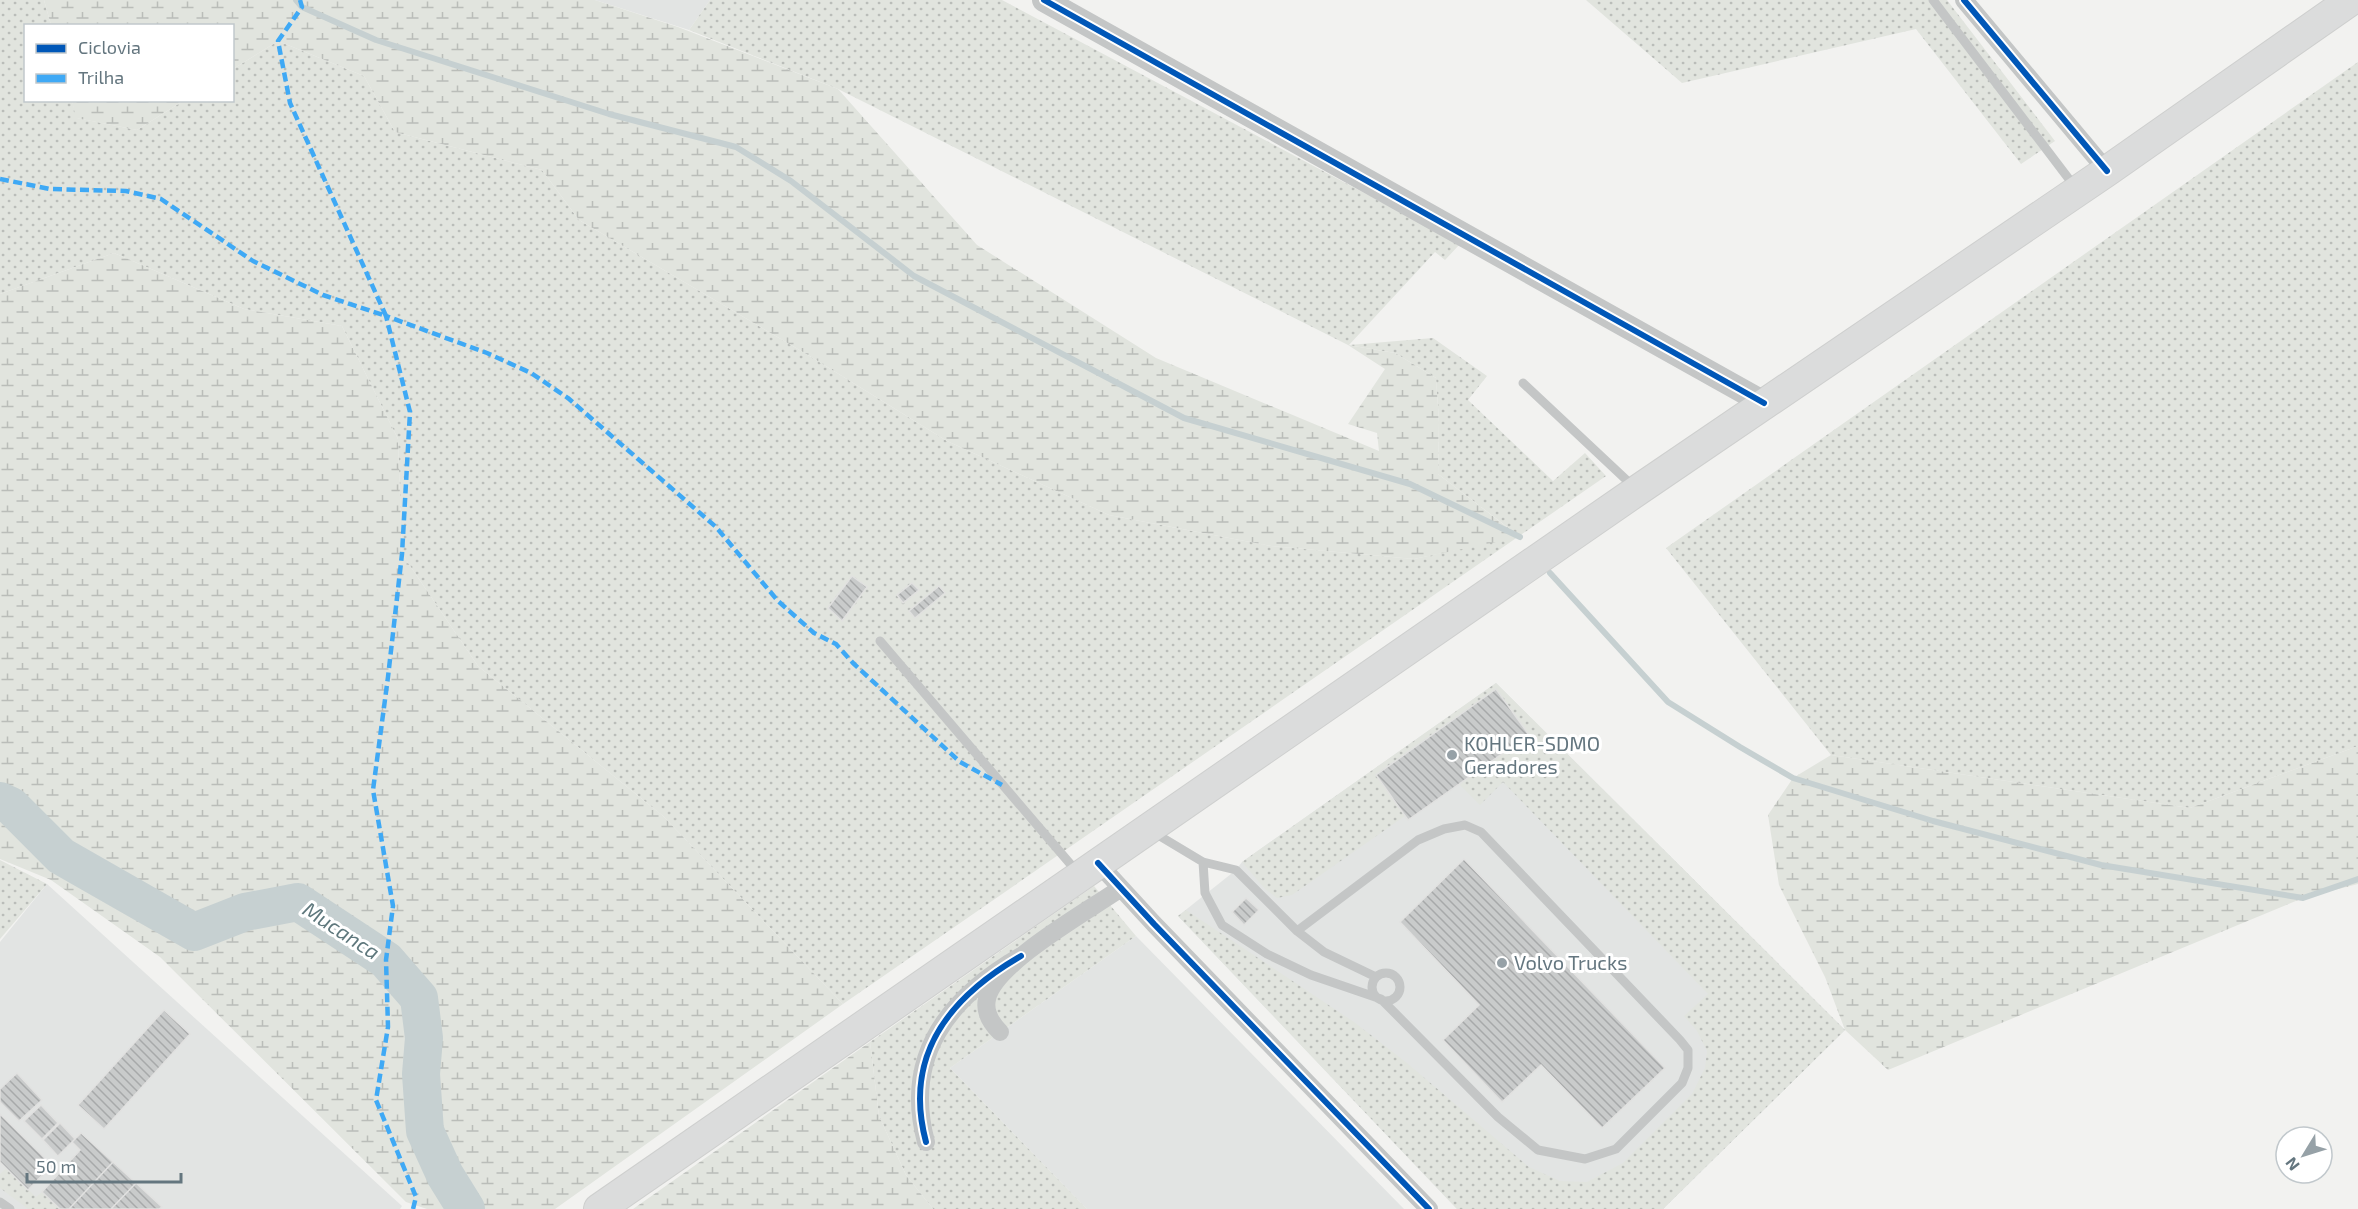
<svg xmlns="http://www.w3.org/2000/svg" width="2358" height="1209" font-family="'Exo 2',sans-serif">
<defs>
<pattern id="grass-dots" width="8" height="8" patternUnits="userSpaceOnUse" patternTransform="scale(1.5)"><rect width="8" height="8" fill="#e1e4de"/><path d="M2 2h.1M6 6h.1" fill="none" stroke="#babdb9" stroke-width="1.8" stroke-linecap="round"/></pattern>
<pattern id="wetland-marsh" width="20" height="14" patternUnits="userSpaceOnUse" patternTransform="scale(1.5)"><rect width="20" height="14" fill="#e1e4de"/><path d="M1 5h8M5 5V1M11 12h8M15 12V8" fill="none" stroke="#babdb9"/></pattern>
<pattern id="building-back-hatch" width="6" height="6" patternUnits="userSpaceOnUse" patternTransform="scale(1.5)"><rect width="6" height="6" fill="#c9cbcb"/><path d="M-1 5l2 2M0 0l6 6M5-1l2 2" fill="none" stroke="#a7a9aa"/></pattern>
</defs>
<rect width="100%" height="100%" fill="#f2f2f0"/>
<path fill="#e2e4e3" d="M595 0H710L689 30Z
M1496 683 1845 1030 1663 1209H1457L1178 916 1236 870 1242 862Z
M47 884 402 1206 400 1209H0V942Z
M1136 936 1404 1209H1087L950 1068Z"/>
<path fill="url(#grass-dots)" d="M0 0H44L51 25 26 26V100L72 101 77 118 137 130 183 101 232 100 233 69 278 41 364 76 395 132 542 170 579 220 808 355 947 441 1109 515 1271 546 1414 559 1519 536 1438 474 1439 422 1436 378 1395 353 1348 345 838 89 689 30 710 0H1002L1460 244 1445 260 1435 252 1349 345 1433 338 1487 376 1468 400 1553 481 1585 453 1606 476 843 1004 663 816 478 666 402 554 398 439 342 326 244 309 114 253 0 294Z
M1586 0H1947L2055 141 2021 164 1916 29 1682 83Z
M2358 62V746L2190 808 1831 755 1666 548Z
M1496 683 1845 1030 1663 1209H1457L1178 916 1186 910 1354 1022 1407 1063 1529 1167 1560 1181 1587 1182 1623 1163 1692 1094 1705 1068 1707 1051 1697 1031 1684 1016 1708 994 1503 782 1480 805 1459 784 1496 690 1376 775 1405 816 1292 895 1277 898 1265 889 1242 862Z
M0 860 47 884 0 939Z
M1094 886 1136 936 950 1068 1087 1209H933L906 1175 879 1116 870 1042Z
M6 1168 36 1197 42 1192 60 1209H28L0 1188V1174Z"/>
<path fill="url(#wetland-marsh)" d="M44 0H595L678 27 838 89 977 245 1156 358 1379 451 1377 433 1348 424 1385 369 1348 345 1395 353 1436 378 1439 422 1438 474 1520 537 1414 559 1271 546 1109 515 947 441 808 355 579 220 542 170 395 132 364 76 278 41 233 69 232 26 51 25Z
M72 101V100L183 101 137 130 76 118Z
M114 253 244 309 342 326 398 439 402 554 478 666 663 816 843 1004 555 1209H427L406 1202 160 957 51 880 0 859V294Z
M2358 746V884L2303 898 1888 1070 1845 1030 1825 977 1779 885 1768 815 1793 778 1831 755 2190 808Z
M870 1042 879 1116 906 1175 933 1209H633Z"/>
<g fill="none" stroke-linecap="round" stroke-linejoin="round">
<path stroke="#c6d0d1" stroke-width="6" d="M296 0 302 7 376 40 609 114 736 147 791 181 914 276 1184 418 1410 484 1520 537
M1550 573 1668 702 1740 747 1793 778 1933 821 2101 865 2303 898 2358 879"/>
<path stroke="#c6d0d1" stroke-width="38" d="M0 801 11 806 61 856 194 932 245 912 298 902 386 960 419 998 424 1038 421 1074 425 1131 445 1175 466 1209"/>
</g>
<path fill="url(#building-back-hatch)" stroke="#e1e1e0" stroke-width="1.5" d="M852 576 867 587 842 621 828 608Z
M912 583 919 590 903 603 897 595Z
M939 586 945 593 915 618 909 611Z
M1496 689 1529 735 1408 820 1376 775Z
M1464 859 1665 1068 1602 1128 1541 1065 1502 1102 1443 1040 1479 1005 1400 922Z
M1246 898 1259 910 1244 925 1232 912Z
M164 1010 190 1034 104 1129 78 1105Z
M17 1073 42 1100 19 1121 0 1102V1089Z
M41 1105 58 1123 42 1139 24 1121Z
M0 1114 52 1165 28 1190 0 1162Z
M60 1123 75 1139 58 1156 43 1140Z
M81 1133 113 1162 69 1209H60L42 1192 80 1150 72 1142Z
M113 1162 136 1183 111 1209H69Z
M136 1183 162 1207 159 1209H111Z"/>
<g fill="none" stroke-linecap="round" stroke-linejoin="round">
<defs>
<path id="primary" d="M599 1209 1638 490 2107 171 2351 0"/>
</defs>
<use href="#primary" stroke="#cecfce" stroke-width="32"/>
<path stroke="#c4c6c6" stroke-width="9" d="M1933 0 2075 187
M1523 383 1635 488
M880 641 1078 873
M1153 832 1203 862 1236 870 1297 931 1324 952 1376 977
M1203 862 1205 893 1222 925 1267 954 1311 975 1381 999 1498 1117 1538 1150 1585 1159 1616 1149 1682 1083 1688 1068V1050L1680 1040 1481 832 1465 825 1444 829 1418 840 1297 931
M1372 987a14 14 0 1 1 28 0a14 14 0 1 1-28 0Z
M0 1202 10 1209"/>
<path stroke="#c4c6c6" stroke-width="18" d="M1964 0 2107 171
M1098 863 1154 924 1429 1209
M1000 1032C992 1024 984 1012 987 999 994 963 1090 910 1121 888
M926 1142C903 1056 948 998 1021 956"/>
<path stroke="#c4c6c6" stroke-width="24" d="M1044 0 1764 403"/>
<use href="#primary" stroke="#dbdcdc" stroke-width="30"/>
<path stroke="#3fa9f5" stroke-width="4.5" stroke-dasharray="9 4.5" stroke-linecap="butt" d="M300 0 302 7 278 41 290 103 386 316
M0 179 50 189 126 191 161 199 253 261 323 295 386 316
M413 1209 416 1197 376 1100 388 1027 386 960 393 906 373 790 388 677 402 554 410 412 386 316 487 353 531 373 568 398 716 527 778 601 814 633 836 644 853 663 960 762 1002 785"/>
<defs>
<path id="cycleway" d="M1044 0 1764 403
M1964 0 2107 171
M1098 863 1154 924 1429 1209
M926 1142C903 1056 948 998 1021 956"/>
</defs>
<use href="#cycleway" stroke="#fff" stroke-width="10"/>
<use href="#cycleway" stroke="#0057b8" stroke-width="6"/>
</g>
<g fill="#96a1a7" stroke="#fff" stroke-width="2">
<circle cx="1452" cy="755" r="6"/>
<circle cx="1502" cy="963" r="6"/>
</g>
<g text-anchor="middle" stroke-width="6" stroke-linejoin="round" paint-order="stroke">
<g font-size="20" fill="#64767f" stroke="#fff" text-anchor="start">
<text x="1464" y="751">KOHLER-SDMO<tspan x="1464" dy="23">Geradores</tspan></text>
<text x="1514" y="970">Volvo Trucks</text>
</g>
<g font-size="21" font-style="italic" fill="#5f787d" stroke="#fff">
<text transform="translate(341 931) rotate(33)" y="7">Mucanca</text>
</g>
</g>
<rect x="24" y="24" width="210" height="78" fill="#ffffff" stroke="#c1c8cc" stroke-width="1.5"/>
<rect x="36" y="44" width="30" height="9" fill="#0057b8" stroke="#c1c8cc" stroke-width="1.5"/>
<text x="78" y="54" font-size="18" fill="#64767f">Ciclovia</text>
<rect x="36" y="74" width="30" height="9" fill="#3fa9f5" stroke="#c1c8cc" stroke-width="1.5"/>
<text x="78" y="84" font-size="18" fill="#64767f">Trilha</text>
<g transform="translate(2304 1155) rotate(232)"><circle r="28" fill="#ffffff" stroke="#c1c8cc" stroke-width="1.5"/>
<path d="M0-4.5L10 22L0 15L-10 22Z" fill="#96a1a7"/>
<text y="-9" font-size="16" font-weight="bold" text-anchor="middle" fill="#64767f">N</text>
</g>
<path d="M27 1173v9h154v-9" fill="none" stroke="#64767f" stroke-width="3"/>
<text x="36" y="1173" font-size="18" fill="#64767f" stroke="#ffffff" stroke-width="4.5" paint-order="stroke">50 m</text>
</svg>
